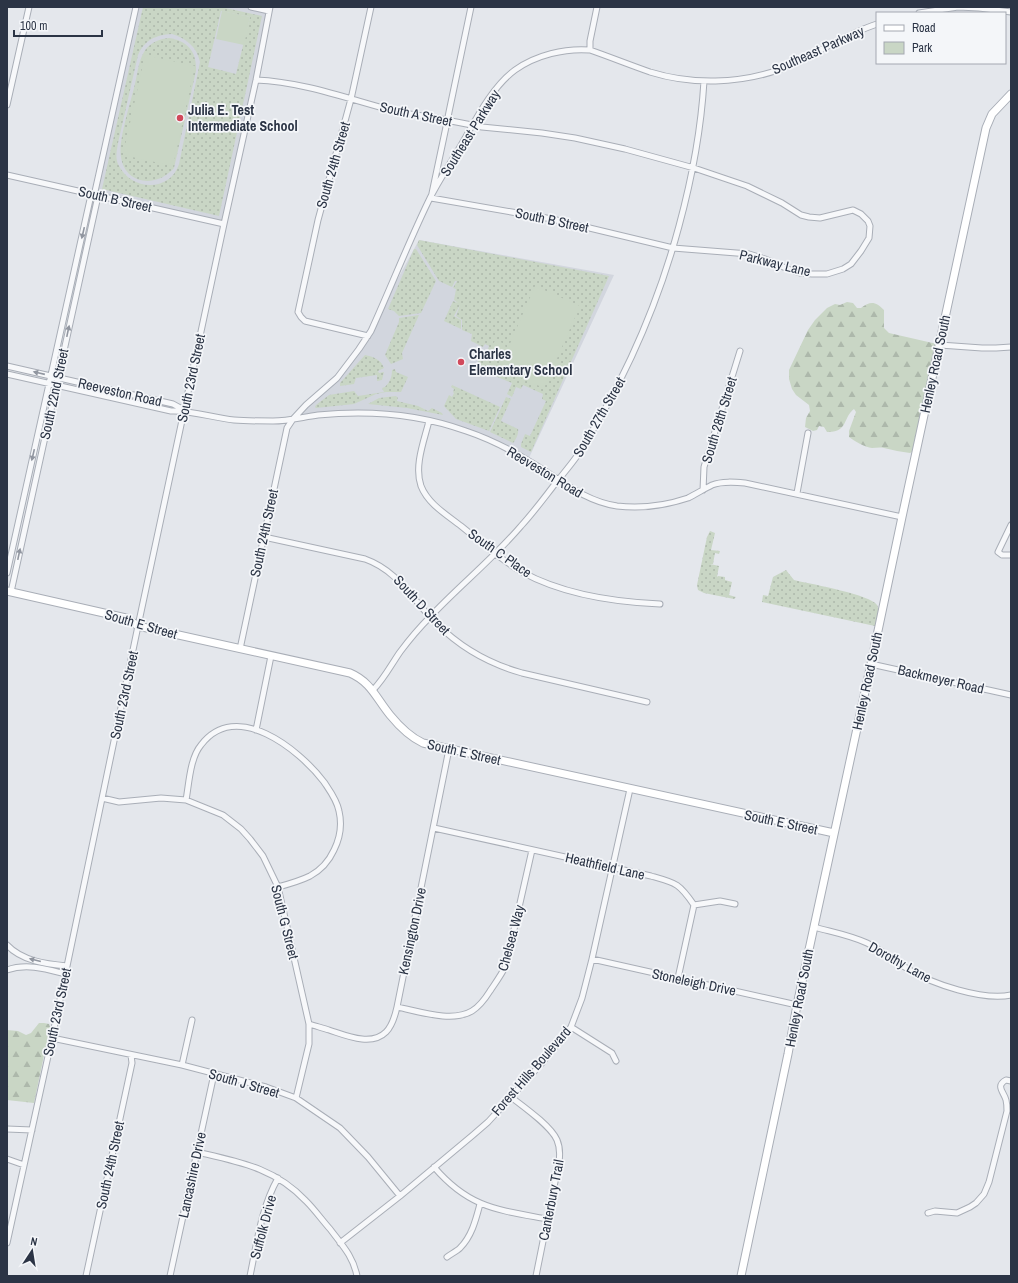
<svg xmlns="http://www.w3.org/2000/svg" width="1018" height="1283" font-family="'Archivo Narrow',sans-serif">
<defs>
<pattern id="green-dots" width="8" height="8" patternUnits="userSpaceOnUse"><rect width="8" height="8" fill="#c9d6c5"/><path d="M2 2h.1M6 6h.1" fill="none" stroke="#adb8ab" stroke-width="1.8" stroke-linecap="round"/></pattern>
<pattern id="forest-firs" width="22" height="20" patternUnits="userSpaceOnUse"><rect width="22" height="20" fill="#c9d6c5"/><path d="M5 1l3.5 6h-7zM16 11l3.5 6h-7z" fill="#adb8ab"/></pattern>
</defs>
<rect width="100%" height="100%" fill="#e4e7ec"/>
<path fill="#d2d6de" d="M136 7H270L224 224 94 196Z
M419 240 614 275 528 460 487 439 429 421 359 413 293 419 337 378 359 349Z"/>
<path fill="url(#green-dots)" fill-rule="evenodd" d="M143 7H221L262 16 219 216 102 189ZM221 11 250 17 236 74 208 67ZM172 34C186 38 197 47 200 62L179 164C170 193 130 191 118 164 115 157 117 150 118 143L138 55C145 40 155 35 172 34Z
M169 38C188 41 197 52 196 71L174 168C157 188 125 185 121 157 118 142 130 104 134 88 137 77 138 62 144 52 149 43 159 39 169 38Z
M419 240 609 276 531 452 521 447V444L525 434 530 436 546 401 542 399 543 394 523 385 521 389 516 387 512 397 507 394 512 383 476 368 481 353 486 355 489 346 485 344 483 347 471 341 472 334 462 330V320L456 316 460 305 454 316 461 320V329L444 321 453 301 458 303 454 300 456 289 453 288 457 281H455L452 287 439 281 417 245Z
M414 249H416L436 281 421 313 399 316 394 311 388 309Z
M419 315 402 353 403 359 391 364 385 355 399 322V318Z
M365 355C373 357 381 359 384 368L378 371 379 373 384 372 382 380 377 381V375L356 378 354 384 340 386V383Z
M395 369 396 372 408 377 401 392H386L376 394 354 404 316 408 315 407 316 405 329 395 354 391 358 396 384 392 382 388 385 387C390 382 392 377 392 370Z
M452 385 500 407 489 431 456 419 444 406 449 395 452 397 454 393 453 392 454 389 451 387Z
M396 396 398 398 397 400V401L418 406 428 411 432 408 442 413 443 415 407 408 368 404 379 398Z
M506 397 511 399 501 421 518 429C519 433 516 440 513 443L490 432Z
M710 531 715 533 711 550 720 551 719 554 715 553 713 564H710L719 566 717 577 707 575 717 577 718 576 725 577V580L732 582 729 595 736 597 734 599 704 593 698 590 697 585 707 537Z
M786 570 794 580 798 581C812 584 871 595 877 605 880 609 876 621 875 626L762 602 763 595 768 596 773 577Z"/>
<path fill="url(#forest-firs)" d="M847 302 853 303 857 308H861C871 300 876 302 884 310V328L889 333 937 344 912 452 910 453C901 452 893 450 884 448 880 447 876 448 872 448 865 447 854 441 849 437V431L856 412 854 409C843 417 848 433 827 432L824 427 819 426 817 430 813 431 805 427 806 418 810 411 809 405 796 395 792 389 789 379V370L808 330 815 320 827 308 835 304 840 305Z
M39 1023H44L49 1024 50 1027 34 1103 7 1100V1030L18 1031 26 1035 31 1033Z"/>
<path fill="#c9d6c5" d="M222 11 250 17 244 45 216 39Z
M145 55 195 66 173 166 123 155Z
M535 286 580 306 544 388 499 369Z
M495 340 505 344 506 351 502 361 491 356 489 354Z"/>
<g fill="none" stroke-linecap="round" stroke-linejoin="round">
<defs>
<path id="street" d="M251 7 269 11
M919 13 958 7 979 8 1011 12
M590 50V41L597 7
M256 80C305 82 351 100 398 112 412 115 427 116 441 119L482 127 542 133 575 138 625 149 694 168 747 186 782 203 801 215 809 217 820 218 853 210 861 214 868 221 870 226 869 238 861 251 851 264 843 269 827 274H812L800 273 788 269 765 259 749 254 673 248 552 219 431 198 446 127 449 112 471 7
M7 105 29 7
M7 175 224 224
M94 196 136 7
M368 336 305 321 301 317 298 312 318 220 351 99 371 7
M940 345 982 348H996L1011 347
M7 366 173 404 184 410
M7 374 171 411C192 410 213 418 234 420 246 421 260 421 273 421 288 421 303 417 318 415 368 410 419 414 466 431 490 439 513 451 534 464 561 480 584 501 617 506 642 509 664 506 688 498 696 494 704 489 712 485 722 481 734 482 745 483L902 517
M429 421C424 441 414 466 421 486 428 504 447 515 461 526 481 542 501 560 522 572 564 595 613 602 660 604
M703 490 704 467 740 351
M797 493 808 433
M1011 525 998 552 1002 555H1011
M264 537 365 559C399 571 413 601 437 624 461 648 490 664 522 673L647 702
M7 573 91 195
M11 592 98 196
M240 649 287 428 293 419 306 405 337 378 359 349 371 331C391 287 409 241 430 198 440 178 453 160 464 140 477 117 493 86 515 70 536 55 565 48 590 50 610 57 630 65 650 72 692 85 739 84 781 69 814 56 843 35 877 24
M871 664 1011 695
M373 690C384 679 391 665 400 652 409 640 419 628 430 617 459 586 493 559 521 526 533 513 544 498 555 484 562 475 570 466 577 456 623 384 657 308 679 226 692 178 701 131 704 81
M256 730 271 656
M102 798 119 802 161 798 186 800 223 815 241 829 250 839 263 856 278 887 309 1024V1044L296 1098
M186 800C189 784 190 758 201 745 236 699 299 749 324 782 330 791 337 800 339 811 342 824 340 838 334 850 329 861 321 870 310 876 300 881 289 884 278 887
M434 828 651 876C676 883 679 883 694 905L678 978
M694 905 720 901 735 904
M814 927C832 932 850 935 867 943 882 950 894 961 908 969 932 984 983 1001 1011 995
M7 945C22 961 46 964 67 966
M592 959 797 1005
M7 970C27 963 46 969 65 974
M397 1007C418 1011 452 1023 472 1011 480 1006 485 999 490 991 496 982 502 974 506 965L532 850
M309 1024C315 1026 323 1028 329 1030 345 1035 371 1047 386 1032 392 1026 395 1016 397 1007L449 749
M571 1027 612 1053 616 1061
M52 1038 182 1065 266 1087 296 1098 340 1128 368 1157 400 1196
M182 1065 192 1020
M511 1097C524 1107 551 1126 557 1140 560 1147 560 1155 559 1162L536 1276
M7 1129 32 1130
M197 1152C240 1162 275 1168 306 1201 315 1210 322 1220 330 1229 342 1245 353 1256 357 1276
M7 1159 24 1165
M434 1167C469 1208 498 1210 547 1219
M928 1213 935 1211 957 1213 970 1207 976 1203 984 1194 989 1182 1007 1111C1007 1107 1007 1104 1006 1100 1004 1092 995 1086 1006 1080L1011 1081
M7 1243 52 1038 138 626 224 224 256 80 270 7
M340 1243 400 1196 473 1135 488 1122 542 1063 571 1027 582 998 592 959 630 789
M447 1257C451 1254 457 1251 460 1248 472 1236 476 1219 480 1204
M86 1276 132 1063 131 1055
M170 1276 214 1074
M250 1276C257 1243 261 1208 278 1178"/>
<path id="secondary" d="M7 591 126 618 138 626 350 673C371 682 376 698 390 715 399 726 410 737 423 743L834 833
M741 1276 788 1054 797 1005 871 664 902 517 986 128 992 114 1011 94"/>
</defs>
<use href="#street" stroke="#a9aeb7" stroke-width="7"/>
<use href="#secondary" stroke="#a9aeb7" stroke-width="9"/>
<use href="#street" stroke="#f7f8fa" stroke-width="5"/>
<use href="#secondary" stroke="#fff" stroke-width="7"/>
</g>
<defs><path id="oneway-solid" d="M-6-.8H1V-3.2L6.5 0L1 3.2V.8H-6Z"/></defs>
<g fill="#9196a0">
<use href="#oneway-solid" transform="translate(83 233) rotate(103)"/>
<use href="#oneway-solid" transform="translate(68 331) rotate(-78)"/>
<use href="#oneway-solid" transform="translate(39 373) rotate(-167)"/>
<use href="#oneway-solid" transform="translate(33 455) rotate(103)"/>
<use href="#oneway-solid" transform="translate(19 554) rotate(-78)"/>
<use href="#oneway-solid" transform="translate(35 960) rotate(-166)"/>
</g>
<g fill="#d1495b" stroke="#f4f6f9" stroke-width="1.5">
<circle cx="180" cy="118" r="4"/>
<circle cx="461" cy="362" r="4"/>
</g>
<g text-anchor="middle" stroke-width="3.5" stroke-linejoin="round" paint-order="stroke">
<g font-size="14" fill="#2b3445" stroke="#f4f6f9">
<text transform="translate(818 50) rotate(-24)" y="5">Southeast Parkway</text>
<text transform="translate(416 114) rotate(12)" y="5">South A Street</text>
<text transform="translate(470 133) rotate(-58)" y="5">Southeast Parkway</text>
<text transform="translate(333 165) rotate(-74)" y="5">South 24th Street</text>
<text transform="translate(115 199) rotate(13)" y="5">South B Street</text>
<text transform="translate(552 220) rotate(12)" y="5">South B Street</text>
<text transform="translate(775 263) rotate(14)" y="5">Parkway Lane</text>
<text transform="translate(935 364) rotate(-78)" y="5">Henley Road South</text>
<text transform="translate(191 378) rotate(-78)" y="5">South 23rd Street</text>
<text transform="translate(120 392) rotate(13)" y="5">Reeveston Road</text>
<text transform="translate(54 394) rotate(-78)" y="5">South 22nd Street</text>
<text transform="translate(599 417) rotate(-60)" y="5">South 27th Street</text>
<text transform="translate(719 420) rotate(-73)" y="5">South 28th Street</text>
<text transform="translate(545 472) rotate(31)" y="5">Reeveston Road</text>
<text transform="translate(264 533) rotate(-78)" y="5">South 24th Street</text>
<text transform="translate(500 553) rotate(35)" y="5">South C Place</text>
<text transform="translate(422 605) rotate(47)" y="5">South D Street</text>
<text transform="translate(141 624) rotate(16)" y="5">South E Street</text>
<text transform="translate(941 679) rotate(13)" y="5">Backmeyer Road</text>
<text transform="translate(867 681) rotate(-78)" y="5">Henley Road South</text>
<text transform="translate(124 695) rotate(-78)" y="5">South 23rd Street</text>
<text transform="translate(464 752) rotate(13)" y="5">South E Street</text>
<text transform="translate(781 822) rotate(12)" y="5">South E Street</text>
<text transform="translate(605 866) rotate(13)" y="5">Heathfield Lane</text>
<text transform="translate(285 922) rotate(76)" y="5">South G Street</text>
<text transform="translate(412 931) rotate(-78)" y="5">Kensington Drive</text>
<text transform="translate(511 938) rotate(-75)" y="5">Chelsea Way</text>
<text transform="translate(900 962) rotate(29)" y="5">Dorothy Lane</text>
<text transform="translate(694 982) rotate(12)" y="5">Stoneleigh Drive</text>
<text transform="translate(799 998) rotate(-79)" y="5">Henley Road South</text>
<text transform="translate(57 1012) rotate(-78)" y="5">South 23rd Street</text>
<text transform="translate(531 1071) rotate(-49)" y="5">Forest Hills Boulevard</text>
<text transform="translate(244 1083) rotate(16)" y="5">South J Street</text>
<text transform="translate(110 1165) rotate(-78)" y="5">South 24th Street</text>
<text transform="translate(192 1175) rotate(-78)" y="5">Lancashire Drive</text>
<text transform="translate(551 1200) rotate(-79)" y="5">Canterbury Trail</text>
<text transform="translate(263 1227) rotate(-75)" y="5">Suffolk Drive</text>
</g>
<g font-size="14" font-weight="bold" fill="#2b3445" stroke="#f4f6f9" text-anchor="start">
<text x="188" y="115">Julia E. Test<tspan x="188" dy="16">Intermediate School</tspan></text>
<text x="469" y="359">Charles<tspan x="469" dy="16">Elementary School</tspan></text>
</g>
</g>
<rect width="1018" height="1283" fill="none" stroke="#2b3445" stroke-width="16"/>
<rect x="876" y="12" width="130" height="52" fill="#f4f6f9" stroke="#a4a8b1"/>
<rect x="884" y="25" width="20" height="6" fill="#ffffff" stroke="#a4a8b1"/>
<text x="912" y="32" font-size="12" fill="#2b3445">Road</text>
<rect x="884" y="42" width="20" height="12" fill="#c9d6c5" stroke="#a4a8b1"/>
<text x="912" y="52" font-size="12" fill="#2b3445">Park</text>
<g transform="translate(32 1251) rotate(12)" stroke="#f4f6f9" stroke-width="3" paint-order="stroke">
<path d="M0-3L7 15L0 10L-7 15Z" fill="#2b3445"/>
<text y="-6" font-size="11" font-weight="bold" text-anchor="middle" fill="#2b3445">N</text>
</g>
<path d="M14 30v6h88v-6" fill="none" stroke="#2b3445" stroke-width="2"/>
<text x="20" y="30" font-size="12" fill="#2b3445" stroke="#f4f6f9" stroke-width="3" paint-order="stroke">100 m</text>
</svg>
